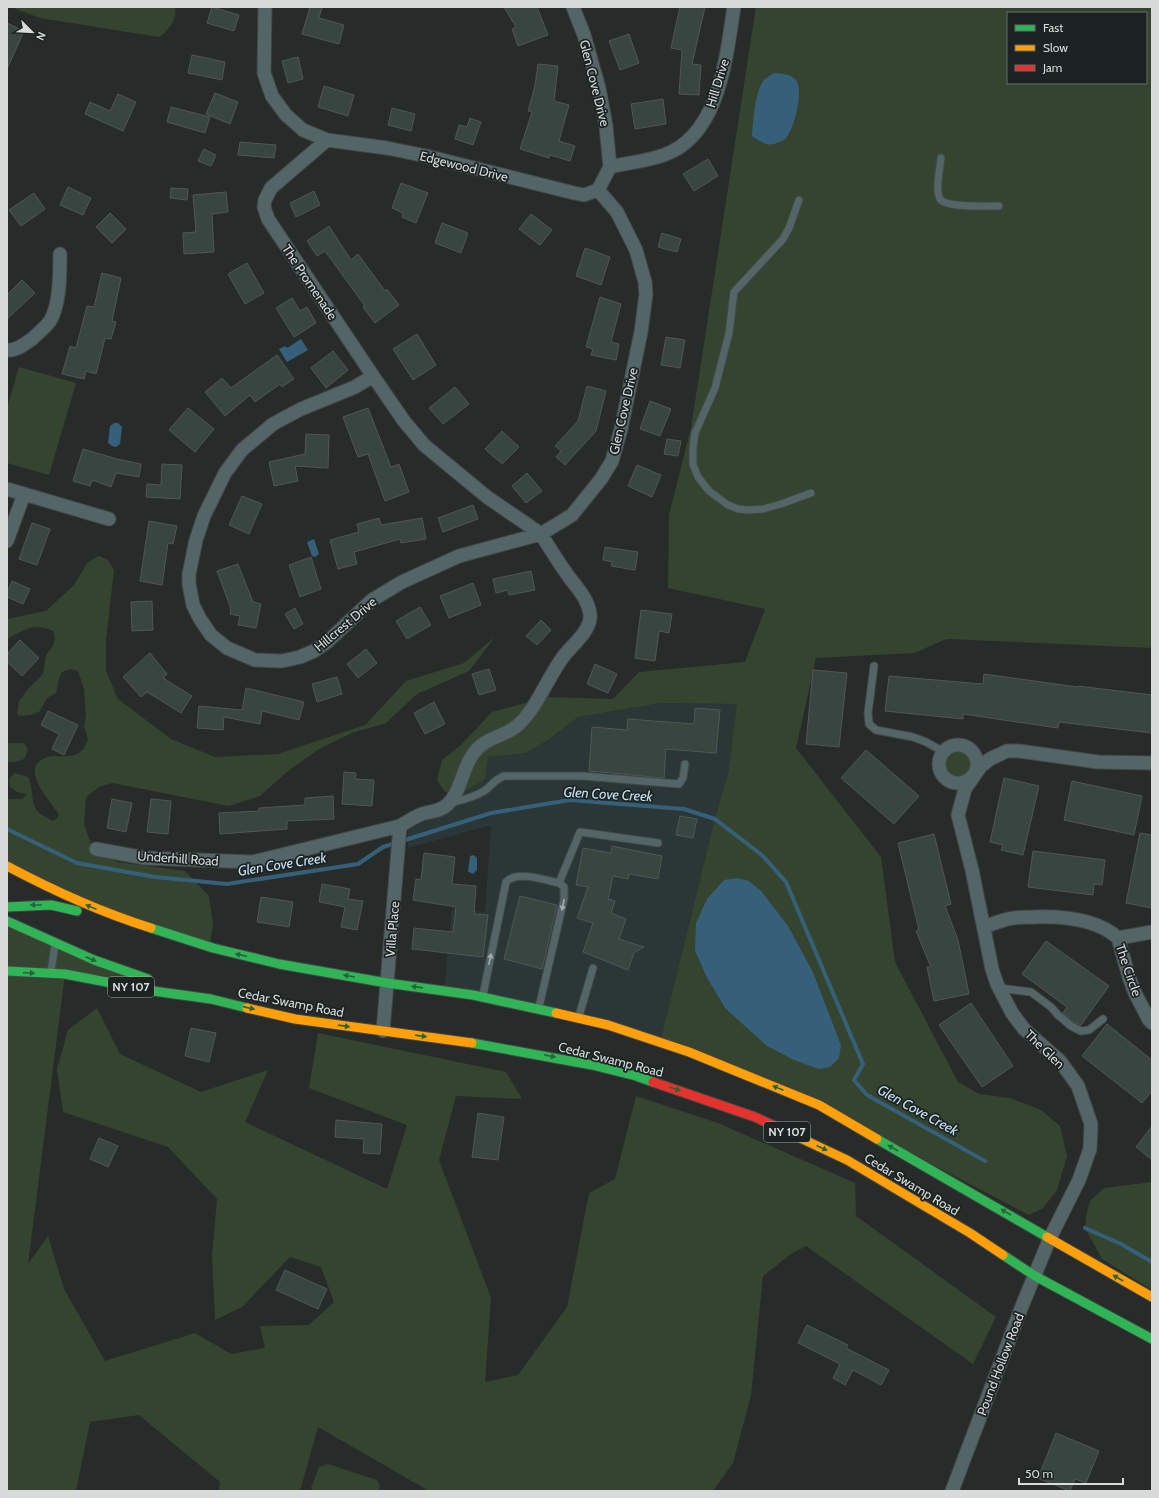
<svg xmlns="http://www.w3.org/2000/svg" width="1159" height="1498" font-family="Cabin,sans-serif">
<rect width="100%" height="100%" fill="#272c2b"/>
<path fill="#2b3736" d="M661 703 737 704 728 774 661 1039 444 990 452 908 485 912 491 825 408 848V830L426 821 444 809 488 757 526 753 548 740 578 717Z"/>
<path fill="#35442f" fill-rule="evenodd" d="M11 7H175C177 20 169 30 159 37L40 18Z
M756 7H1152V648L948 639C936 642 926 649 914 653L816 658 796 748 881 857 895 962 958 1082 979 1094 1010 1098 1041 1110 1060 1126 1067 1156 1057 1190 1043 1208 1029 1215 819 1105 661 1039 715 819 728 774 737 704 661 703 578 717 548 740 526 753 488 757 485 779 458 796 444 791 437 780 442 760 461 745 492 712 547 697 613 699 639 672 745 662 765 609 668 588 669 515 691 428ZM1008 13H1146V83H1008ZM762 892 788 927 813 972 841 1045 725 1008 707 978 695 951Z
M19 367 76 383 49 475 7 463V408Z
M99 556 108 560 114 570 106 640V671L118 699 171 739 215 757 278 754 365 725 406 681 464 663 495 637 469 671 417 694 386 723 352 733 319 749 288 771 260 796 229 806 112 783 99 787 86 797 84 824 92 847 117 862 185 871 209 896 213 925 209 950 7 865V799H22L27 794 17 792 10 787 9 779 15 773 28 777C37 799 25 809 53 821L57 818 59 815C52 802 18 769 45 758 52 755 62 757 69 756 74 756 79 753 83 750L88 740 84 726 86 715 84 689 78 671 70 669 62 672 59 678 56 693 47 698 39 712 31 715 20 716 17 714 19 701 28 689 43 674 46 655 53 646 55 638 53 631C34 622 24 630 7 639V619L46 611 74 585 88 562Z
M7 743H24L28 750 24 759 15 762H7Z
M946 764a12 12 0 1 1 24 0a12 12 0 1 1-24 0Z
M7 923 154 986 7 970Z
M7 971 65 974 28 1264 48 1236 64 1289 105 1361 195 1333 231 1354 265 1348 260 1326 309 1325 334 1302 321 1267 290 1257 242 1307 215 1320 212 1256 217 1199 168 1147 63 1112 57 1069 68 1030 97 1008 120 1054 201 1092 268 1070 245 1122 387 1189 407 1125 309 1088 318 1033 506 1072 522 1099 456 1096 439 1160 491 1298 485 1382 518 1375 567 1307 589 1193 615 1179 636 1096 718 1123 855 1183 856 1216 996 1317 973 1364 806 1246 791 1254 763 1276 751 1395 733 1463 713 1491H429L318 1427 300 1491H219L220 1482 139 1415 90 1422 76 1491H7Z
M1152 1182V1290L1102 1259 1085 1228 1086 1216 1090 1201 1104 1188Z
M328 1464 377 1480 380 1485 378 1491H314L311 1488 319 1467Z"/>
<path fill="#36607a" d="M774 73C781 73 789 74 795 79 805 89 794 129 786 138 784 141 777 143 774 144 766 146 758 140 752 136 753 122 755 91 764 80 766 78 771 75 774 73Z
M301 339 308 350 287 362 279 349 285 346 287 348Z
M114 423H118L122 427 120 444 116 447 112 446 108 443 110 426Z
M314 539 319 554 315 557 312 556 307 542Z
M474 855 477 858V870L473 874 469 872 468 871 470 856Z
M737 878 749 881 762 892 788 926 813 972 841 1045 839 1058 830 1067 819 1069 794 1060 767 1046 725 1008 707 978 695 951 696 923 707 899 724 880Z"/>
<g fill="none" stroke-linecap="round" stroke-linejoin="round">
<path stroke="#36607a" stroke-width="4" d="M7 829 77 863 155 877 227 884 358 864 383 847 491 813 570 800 684 809 715 819 763 856 786 882 863 1064 854 1080 867 1095 985 1161
M1085 1228 1121 1244 1152 1262"/>
</g>
<path fill="#384540" stroke="#525655" d="M212 7 239 15 234 31 207 23Z
M310 7H322L319 18 344 25 339 44 302 34Z
M504 7H537L548 35 518 46 512 29 516 27Z
M680 7H705L692 64 701 65 699 95 679 94 682 50 671 48Z
M7 23 24 31 7 69Z
M629 34 639 63 620 70 609 41Z
M192 55 225 62 222 80 188 73Z
M298 57 303 79 288 83 282 61Z
M538 64 558 66 554 101 569 105 559 141 575 146 570 161 550 155 549 158 520 149 532 112 528 111 535 86Z
M324 86 354 95 348 116 318 107Z
M215 93 238 102 230 124 206 114Z
M118 94 136 102 123 131 85 114 90 102 110 111Z
M663 99 666 124 635 129 631 104Z
M171 107 210 117 205 133 167 122Z
M392 108 415 114 411 131 388 125Z
M470 118 481 122 473 145 455 139 459 125 467 127Z
M240 142 276 145 274 158 238 155Z
M204 149 216 155 211 166 198 161Z
M708 159 718 176 694 191 683 174Z
M401 183 428 193 416 223 402 217 403 213 392 208Z
M68 187 91 198 83 215 60 205Z
M171 188 188 189 187 200 170 198Z
M314 191 320 205 296 217 290 203Z
M226 192 228 212 212 214 214 252 184 254 183 233 196 232 193 195Z
M34 193 45 209 21 226 9 210Z
M110 213 126 229 112 243 96 227Z
M531 214 552 230 540 245 519 229Z
M442 223 468 233 461 253 435 243Z
M329 226 351 260 358 254 385 291 387 289 399 305 375 323 363 307 365 306 325 251 317 256 307 241Z
M662 233 681 239 677 252 658 247Z
M585 248 610 257 601 285 576 276Z
M247 263 264 293 245 304 228 274Z
M102 273 121 278 112 321 116 322 111 339 105 338 96 374 86 371 84 379 62 374 70 346 76 348 87 306 94 307Z
M22 280 35 293 7 319V295Z
M600 297 621 304 611 342 619 344 616 360 591 355 593 349 586 347Z
M292 298 300 311 307 307 316 323 294 337 276 308Z
M417 334 436 365 413 380 393 349Z
M666 337 685 340 680 368 661 365Z
M333 351 348 370 326 388 311 368Z
M277 355 294 379 282 387 280 384 255 402 250 395 225 416 205 392 222 378 231 388Z
M587 386 606 391 596 431 565 465 556 457 561 451 555 446 578 421Z
M455 387 469 404 443 424 429 408Z
M650 401 671 409 660 436 640 429Z
M188 408 214 429 195 452 169 430Z
M368 408 391 467 399 464 409 492 385 501 368 454 358 457 343 417Z
M502 431 519 447 502 464 485 449Z
M306 434 329 435 328 468 295 466 298 481 274 486 269 462 305 454Z
M667 439 681 441 678 456 664 454Z
M83 449 117 459 141 464 139 477 116 473 111 487 92 480 90 486 73 481Z
M162 464 182 465 180 499 146 497 147 484 161 485Z
M637 465 661 475 652 497 628 486Z
M527 473 542 491 526 503 512 486Z
M242 496 262 504 249 534 229 525Z
M473 505 478 519 443 532 438 518Z
M379 518 381 525 422 518 426 539 401 543 400 539 354 552 357 564 338 569 330 540 359 532 357 524Z
M149 521 177 526 173 544 168 543 162 585 140 581Z
M32 523 50 529 37 565 19 559Z
M605 547 638 552 635 570 611 566 612 562 603 560Z
M311 557 321 589 300 597 289 565Z
M238 564 253 602 261 604 256 628 238 625 240 616 230 614 231 609 217 571Z
M531 571 535 590 509 595 508 590 496 593 493 579Z
M12 581 30 589 23 604 7 597V593Z
M473 583 481 605 449 618 440 596Z
M152 601 153 630 132 631 131 602Z
M420 607 431 625 407 639 396 621Z
M295 608 303 624 294 629 285 614Z
M641 610 672 614 669 633 659 631 655 661 635 658Z
M541 620 551 630 537 645 526 636Z
M20 640 39 658 22 676 7 662V654Z
M366 649 377 663 358 678 347 664Z
M150 653 167 674 163 678 192 696 181 713 147 692 141 697 123 677Z
M595 664 617 674 608 693 587 684Z
M489 669 496 690 479 695 472 674Z
M813 670 847 673 839 747 806 744Z
M984 674 1077 687 1078 686 1152 695V733L1059 722 1058 728 963 714V719L885 711 889 676 983 684Z
M337 677 342 694 317 702 312 684Z
M246 688 304 702 299 720 262 711 260 724 224 717 223 730 197 728 199 706 242 710Z
M434 702 445 724 425 734 414 713Z
M695 708 720 710 716 753 666 749 664 778 589 771 592 727 627 730 628 719 694 724Z
M48 711 78 725 64 755 52 749 59 734 41 725Z
M866 750 919 796 894 824 841 778Z
M344 772 356 773 355 779 374 780 372 806 342 804Z
M1004 778 1039 786 1023 855 1001 850 1003 845 990 842Z
M1072 781 1142 796 1134 835 1064 820Z
M333 796 334 819 287 821V829L220 834 219 813 259 811V808L305 805V798Z
M112 799 132 803 126 832 107 828Z
M151 799 171 801 168 834 147 832Z
M680 816 697 819 693 838 676 835Z
M1140 833 1152 835V908L1126 903Z
M934 834 951 904 945 906 958 940 969 994 934 1001 927 967H931L916 931 919 930 898 843Z
M612 846 662 856 658 879 629 874 628 879 613 876 608 899 615 901 611 913 626 919 619 939 644 947 634 953 628 970 583 952 593 923 577 918 588 887 576 885 583 848 611 853Z
M1033 851 1105 860 1102 885 1094 884 1093 895 1028 887Z
M424 853 455 857 452 884 476 886 474 914 488 915 483 957 412 949 414 928 453 932 456 907 413 900 416 879 421 880Z
M322 884 350 889 348 899 363 901 357 930 341 927 345 907 319 902Z
M520 896 557 905 542 969 504 959Z
M261 897 293 902 289 927 257 922Z
M1046 941 1109 986 1081 1025 1074 1022 1063 1013 1067 1007 1022 974Z
M971 1003 1013 1066 982 1087 939 1025Z
M1107 1024 1152 1060V1091L1142 1103 1082 1056Z
M191 1028 216 1033 209 1062 185 1056Z
M478 1113 504 1117 498 1160 472 1157Z
M336 1120 382 1124 380 1154 363 1153 364 1139 335 1137Z
M1152 1126V1160L1136 1147Z
M99 1138 118 1146 108 1167 90 1159Z
M285 1270 327 1289 318 1309 276 1290Z
M807 1325 848 1345 846 1348 889 1370 881 1385 853 1370 845 1385 833 1378 840 1364 798 1343Z
M1056 1433 1099 1451 1086 1483 1075 1479 1070 1491 1038 1478Z"/>
<g fill="none" stroke-linecap="round" stroke-linejoin="round">
<defs>
<path id="lane" d="M941 158C940 167 935 191 940 199 946 208 988 206 999 206
M799 200 789 228 783 239 734 292 729 333 715 388 695 433 693 448V464L698 477 709 491 728 505 738 509 749 510 763 509 781 504 811 493
M874 666 868 713 869 724 876 730 913 737 926 742 944 752
M450 803C462 800 473 798 484 791 493 785 492 781 504 776H583L679 784 683 778 685 764
M559 883 580 832 658 843
M51 971 55 945
M999 988 1031 992 1051 1007 1058 1015 1071 1026 1081 1031 1089 1030 1103 1019
M483 995 506 882C517 870 545 880 559 883L564 887V899L539 1007
M579 1016 593 968"/>
<path id="street" d="M265 7 264 73 272 96 286 115 303 130 327 140 387 148 426 156 574 193 584 195 598 190
M573 7 584 35 599 88 606 126 610 167 598 190
M327 140 271 188 265 200 264 207 268 219 373 376 404 421 424 445 487 497 541 534
M610 167C627 163 648 161 664 155 720 135 726 57 734 7
M7 350C16 351 25 344 32 339 38 333 45 328 50 321 60 305 60 274 60 254
M373 376 355 387 301 409 273 424 242 450 225 473 204 516 196 540 189 574V584L193 605 200 619 211 635 227 648 255 660 282 661 300 657 314 651 327 642 372 600 402 582 459 556 541 534
M7 489 109 519
M7 541 24 494
M939 764a19 19 0 1 1 38 0a19 19 0 1 1-38 0Z
M96 849 145 858 253 862 400 826C407 822 414 817 422 814 431 811 439 812 447 805 461 792 462 769 473 754 486 736 503 738 518 725 537 708 548 677 563 657 572 645 592 630 590 614 588 599 578 589 569 577 559 563 550 549 541 534L572 515 601 479 612 461 621 429 641 332 646 294 645 282 636 250 617 212 598 190
M984 927C992 924 1000 921 1008 919 1016 917 1024 917 1033 917 1061 916 1096 918 1118 938
M1118 938 1129 977 1135 993 1149 1020 1152 1023
M1118 938 1152 932
M383 1031 400 826
M952 1491 1022 1306 1050 1238 1079 1180 1090 1149 1091 1124 1078 1086 1060 1061 1024 1029 1012 1013 997 984 992 969 972 870 958 815 965 789 981 766 990 759 1007 751H1019L1098 762 1152 763"/>
<path id="fast" d="M7 907 51 905 77 911
M7 921 94 960 148 979
M151 928 213 948 279 964 387 983 473 995 556 1013
M7 971 65 974 153 991 211 999 247 1008
M472 1043 592 1065 636 1076 653 1082
M877 1139 1047 1237
M1003 1255 1035 1276 1152 1339"/>
<path id="slow" d="M7 866C54 891 100 912 151 928
M247 1008 295 1019 472 1043
M556 1013 608 1025 689 1052 819 1105 877 1139
M796 1136 847 1160 970 1233 1003 1255
M1047 1237 1152 1297"/>
<path id="jam" d="M653 1082 755 1117 796 1136"/>
</defs>
<use href="#lane" stroke="#444746" stroke-width="9"/>
<use href="#street" stroke="#444746" stroke-width="15"/>
<use href="#fast" stroke="#444746" stroke-width="11"/>
<use href="#slow" stroke="#444746" stroke-width="11"/>
<use href="#jam" stroke="#444746" stroke-width="11"/>
<use href="#lane" stroke="#546568" stroke-width="7"/>
<use href="#street" stroke="#546568" stroke-width="13"/>
<use href="#fast" stroke="#30b455" stroke-width="9"/>
<use href="#slow" stroke="#ff9f0a" stroke-width="9"/>
<use href="#jam" stroke="#e5322d" stroke-width="9"/>
</g>
<defs><path id="oneway-solid" d="M-6-.8H1V-3.2L6.5 0L1 3.2V.8H-6Z"/></defs>
<g fill="#26643a">
<use href="#oneway-solid" transform="translate(36 905) rotate(180)"/>
<use href="#oneway-solid" transform="translate(91 907) rotate(-158)"/>
<use href="#oneway-solid" transform="translate(241 955) rotate(-167)"/>
<use href="#oneway-solid" transform="translate(91 959) rotate(23)"/>
<use href="#oneway-solid" transform="translate(29 973) rotate(3)"/>
<use href="#oneway-solid" transform="translate(349 976) rotate(-170)"/>
<use href="#oneway-solid" transform="translate(417 987) rotate(-172)"/>
<use href="#oneway-solid" transform="translate(249 1008) rotate(13)"/>
<use href="#oneway-solid" transform="translate(344 1026) rotate(8)"/>
<use href="#oneway-solid" transform="translate(421 1036) rotate(7)"/>
<use href="#oneway-solid" transform="translate(550 1056) rotate(12)"/>
<use href="#oneway-solid" transform="translate(778 1088) rotate(-158)"/>
<use href="#oneway-solid" transform="translate(675 1089) rotate(19)"/>
<use href="#oneway-solid" transform="translate(822 1148) rotate(25)"/>
<use href="#oneway-solid" transform="translate(893 1148) rotate(-150)"/>
<use href="#oneway-solid" transform="translate(1006 1212) rotate(-150)"/>
<use href="#oneway-solid" transform="translate(1118 1278) rotate(-150)"/>
</g>
<g fill="#a3acac">
<use href="#oneway-solid" transform="translate(563 905) rotate(102)"/>
<use href="#oneway-solid" transform="translate(490 959) rotate(-78)"/>
</g>
<g text-anchor="middle" stroke-width="3.5" stroke-linejoin="round" paint-order="stroke">
<g fill="#1d2323" stroke="#9fa4a3" stroke-width="1">
<rect x="108" y="977" width="46" height="20" rx="3"/>
<rect x="764" y="1122" width="46" height="20" rx="3"/>
</g>
<g font-size="12" font-weight="bold" fill="#d7dbda">
<text x="131" y="991">NY 107</text>
<text x="787" y="1136">NY 107</text>
</g>
<g font-size="13" fill="#d7dbda" stroke="#1d2323">
<text transform="translate(595 83) rotate(76)" y="5">Glen Cove Drive</text>
<text transform="translate(717 83) rotate(-73)" y="5">Hill Drive</text>
<text transform="translate(464 166) rotate(14)" y="5">Edgewood Drive</text>
<text transform="translate(310 282) rotate(56)" y="5">The Promenade</text>
<text transform="translate(623 411) rotate(-77)" y="5">Glen Cove Drive</text>
<text transform="translate(345 624) rotate(-40)" y="5">Hillcrest Drive</text>
<text transform="translate(178 858) rotate(4)" y="5">Underhill Road</text>
<text transform="translate(392 929) rotate(-85)" y="5">Villa Place</text>
<text transform="translate(1129 970) rotate(71)" y="5">The Circle</text>
<text transform="translate(291 1002) rotate(11)" y="5">Cedar Swamp Road</text>
<text transform="translate(1045 1049) rotate(44)" y="5">The Glen</text>
<text transform="translate(611 1059) rotate(14)" y="5">Cedar Swamp Road</text>
<text transform="translate(912 1184) rotate(31)" y="5">Cedar Swamp Road</text>
<text transform="translate(1000 1364) rotate(-69)" y="5">Pound Hollow Road</text>
</g>
<g font-size="14" font-style="italic" fill="#c5e1f4" stroke="#1d2323">
<text transform="translate(608 794) rotate(3)" y="5">Glen Cove Creek</text>
<text transform="translate(282 864) rotate(-9)" y="5">Glen Cove Creek</text>
<text transform="translate(918 1110) rotate(29)" y="5">Glen Cove Creek</text>
</g>
</g>
<rect width="1159" height="1498" fill="none" stroke="#d7dbda" stroke-width="16"/>
<rect x="1007" y="12" width="140" height="72" fill="#1d2323" stroke="#676d6c"/>
<rect x="1015" y="25" width="20" height="6" fill="#30b455" stroke="#676d6c"/>
<text x="1043" y="32" font-size="12" fill="#d7dbda">Fast</text>
<rect x="1015" y="45" width="20" height="6" fill="#ff9f0a" stroke="#676d6c"/>
<text x="1043" y="52" font-size="12" fill="#d7dbda">Slow</text>
<rect x="1015" y="65" width="20" height="6" fill="#e5322d" stroke="#676d6c"/>
<text x="1043" y="72" font-size="12" fill="#d7dbda">Jam</text>
<g transform="translate(32 32) rotate(114)" stroke="#1d2323" stroke-width="3" paint-order="stroke">
<path d="M0-3L7 15L0 10L-7 15Z" fill="#d7dbda"/>
<text y="-6" font-size="11" font-weight="bold" text-anchor="middle" fill="#d7dbda">N</text>
</g>
<path d="M1019 1478v6h104v-6" fill="none" stroke="#d7dbda" stroke-width="2"/>
<text x="1025" y="1478" font-size="12" fill="#d7dbda" stroke="#1d2323" stroke-width="3" paint-order="stroke">50 m</text>
</svg>
